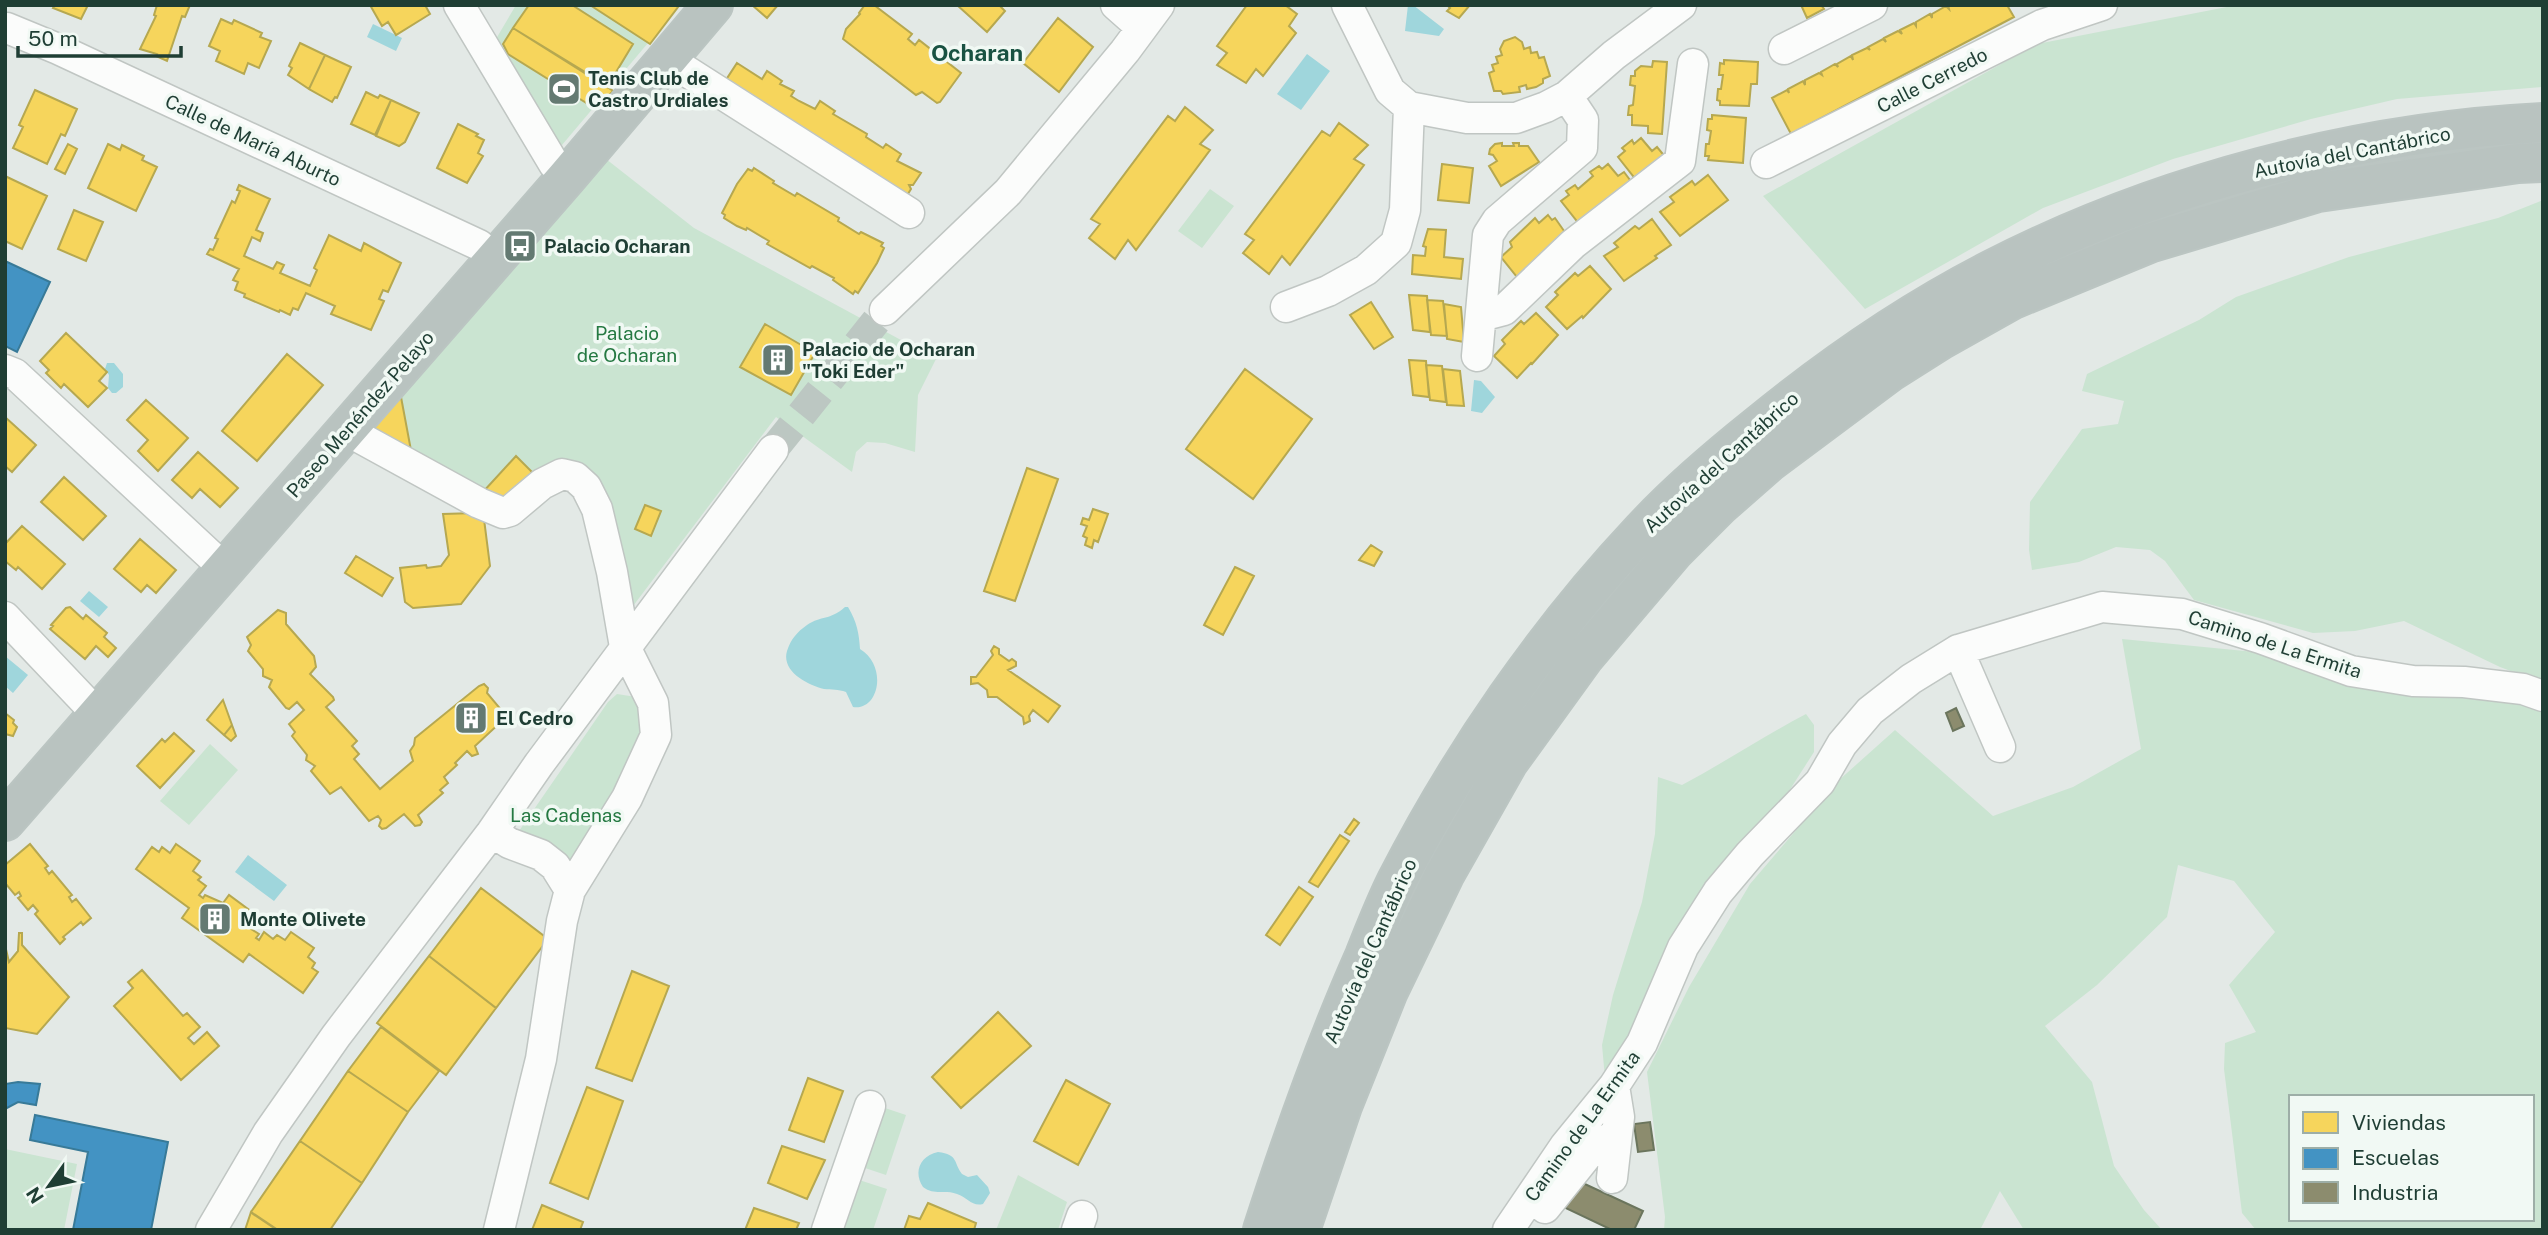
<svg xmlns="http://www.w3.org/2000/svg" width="2548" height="1235" font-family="'Public Sans',sans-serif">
<rect width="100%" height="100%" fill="#e3e9e6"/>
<path fill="#cae4d1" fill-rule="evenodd" d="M516 5H680L562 145 545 134 493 44Z
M2237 5H2543V87L2397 99 2311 119 2173 159 2043 208 1865 309 1763 196 2037 44Z
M606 159 694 228 936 359 918 395 915 452 885 443 867 442 856 452 852 472 776 417 630 610 575 467 504 505 371 428 401 397Z
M1210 189 1234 206 1202 248 1178 231Z
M2543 200V683L2500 667 2404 621 2355 631 2313 633 2194 600 2165 561 2150 550 2116 547 2079 562 2032 570 2029 550 2030 502 2082 429 2118 424 2124 401 2082 391 2087 374 2199 320 2236 297 2349 257 2498 218Z
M2122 639 2255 652 2398 693 2510 696 2543 711V1230H2256L2242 1213 2224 1069 2225 1043 2256 1032 2229 985 2275 932 2234 881 2178 865 2167 917 2097 985 2045 1026 2092 1082 2114 1166 2144 1210 2162 1230H2024L2000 1191 1980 1230H1664L1665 1217 1647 1072 1689 987 1750 884 1838 781 1895 730 1993 816 2073 787 2141 749ZM2291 1097H2532V1219H2291Z
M617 694 636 697 647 736 570 867 517 834 608 702Z
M1806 714 1814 725V752L1605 1078 1602 1045 1613 995 1642 902 1655 834 1658 777 1682 785C1725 762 1764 736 1806 714Z
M210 744 238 770 189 825 160 801Z
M876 1105 906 1115 886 1175 856 1165Z
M5 1149 77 1164 64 1230H5Z
M1018 1175 1067 1202 1058 1230H996Z
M856 1179 887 1189 873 1230H839Z"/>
<path fill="#9fd6dc" d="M1408 5H1413L1444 29 1439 36 1405 31Z
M373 24 402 38 396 51 367 37Z
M1307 54 1330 71 1301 110 1277 94Z
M107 363H114L123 374V387L116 393H112L108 388 109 375 105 369Z
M1474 380 1481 381 1495 397 1482 413 1471 411Z
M89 591 108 607 99 617 80 601Z
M845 607H848C857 622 859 633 860 649 888 666 879 711 853 707L846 692C838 689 832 690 824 689 807 685 781 671 787 651 791 639 797 632 807 625 822 615 829 621 845 607Z
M5 656 28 675 13 693 5 686Z
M248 855 287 885 274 901 235 872Z
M938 1152C959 1155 953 1162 962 1174L968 1177 977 1175 988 1187 990 1193 983 1204C972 1207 967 1197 957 1194 944 1189 935 1196 923 1187 913 1172 920 1156 938 1152Z"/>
<path fill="#f6d55c" stroke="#b6a850" stroke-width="2" d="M55 5H88L81 19 53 8Z
M157 5H190L185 17 182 16 167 61 156 56 157 54 140 49 156 16 154 15Z
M370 5H425L430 14 396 35 388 22 382 26Z
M529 5H572L633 44 607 87 513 28Z
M590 5H676L678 7 650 44Z
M752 5H778L767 18Z
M867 5H874L912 34 908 39 915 45 919 40 961 73 940 102 937 103 922 92 916 95 843 39 846 29 860 14 859 13 864 6Z
M957 5H999L1005 11 987 32Z
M1247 5H1285L1297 14 1289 26 1296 33 1263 76 1256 69 1246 83 1217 65 1227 53 1217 46Z
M1447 5H1470L1459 18 1447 11 1450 8Z
M1801 5H1821L1824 9 1807 18Z
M1948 5H2007L2014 17 1791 134 1772 98 1787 90 1789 93 1788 89 1803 81 1805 85V80L1819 73 1822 75 1821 72 1835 64 1838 67 1837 64 1851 56 1853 60 1852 55 1867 48 1870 50 1868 47 1883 39 1886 42 1884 38 1898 31 1902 34 1900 30 1914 23 1916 26V22L1930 14 1932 18V14L1946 6 1949 9Z
M1058 18 1093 47 1059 92 1023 63Z
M221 19 232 24 234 20 262 33 260 37 271 41 259 68 248 63 244 74 216 61 220 51 209 46Z
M513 28 595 78 613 91 596 109 508 54 503 44Z
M1515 37 1522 42 1524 49 1530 47 1531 53 1537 52 1539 58 1544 57 1550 76 1543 79V83L1536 87 1527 89 1526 85 1519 87 1520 92 1503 94 1501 91H1494L1489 73 1494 71 1492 65 1498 63 1496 57 1502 55 1500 49 1504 41Z
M300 43 325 55 309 89 288 75 292 68 289 66Z
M325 55 351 67 337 98 335 97 332 102 309 89Z
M1724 60 1758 62 1757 84H1751L1749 106 1720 105V101L1717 100 1718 89H1721L1723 75H1719L1720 63 1724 64Z
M1653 61 1667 62 1662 134 1648 133V126L1632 125V115H1628L1629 106 1633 105 1635 86 1630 85 1631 76H1635V71L1641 66 1652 67Z
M737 63 762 79 767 71 782 81 780 84 794 91 791 96 799 101 815 109 820 101 835 111 833 114 867 134 866 137 883 148 886 144 901 154 897 161 921 173 913 185H909L911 189 903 202 722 86Z
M35 90 77 109 65 136 61 134 47 164 13 148 23 127 19 125Z
M366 92 378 98 380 95 391 100 375 135 351 124Z
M391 100 419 113 405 142 399 146 376 136Z
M1185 107 1213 130 1200 144 1210 150 1136 250 1128 240 1115 259 1089 238 1100 224 1091 219 1168 116 1175 121Z
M1712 115 1746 118 1743 163 1708 160 1709 156H1705L1706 144H1709L1711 131 1707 130 1708 119H1712Z
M1339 123 1368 145 1354 159 1364 165 1290 265 1282 256 1269 274 1243 253 1254 240 1245 234 1322 131 1330 136Z
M458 124 478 134 476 136 484 140 478 153 483 156 467 183 437 168Z
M1641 138 1652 151 1657 147 1667 159 1637 181 1618 157 1625 151 1622 148 1632 140 1634 144Z
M1502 143V146H1514L1513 143H1519V146H1528L1539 162 1501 186 1489 166 1497 161 1493 155 1489 154 1490 149 1495 144Z
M68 144 77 149 65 174 55 169Z
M108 144 120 150 122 145 144 156 142 160 157 167 136 211 88 188Z
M1442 164 1473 168 1469 203 1438 200Z
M1608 164 1618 176 1624 172 1633 184 1580 225 1561 201 1569 195 1566 191 1575 185 1578 189 1593 176 1590 172 1599 166 1602 169Z
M754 168 774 181 773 183 795 196 797 193 839 218 838 221 859 234 861 232 883 243 881 246 884 248 877 263 858 293 855 291 853 294 833 280 834 278 812 266 810 268 767 244 769 241 747 228 746 230 737 226 724 218 725 215 722 213 737 184 748 169 752 171Z
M1708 175 1728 200 1680 236 1660 212 1674 202 1670 197 1692 181 1695 185Z
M5 176 47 196 22 249 5 241Z
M239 185 270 199 256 230 263 233 260 241 252 237 244 256 273 269 277 262 284 265 280 273 310 286 317 270 314 268 329 235 361 251 364 243 401 263 388 292 383 290 379 299 384 301 371 330 331 314 335 306 306 293 298 310 293 308 290 315 280 310 279 312 244 297 245 294 235 290 238 282 233 280 239 269 207 254 210 249 213 250 218 239 215 238 232 201 235 203 240 191 237 190Z
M74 210 103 222 86 261 58 249Z
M1548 215 1552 220 1555 218 1569 238 1521 282 1501 257 1512 247 1510 242 1535 218 1539 223Z
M1652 219 1671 245 1655 256 1657 258 1624 281 1604 256 1618 247 1614 243 1635 226 1639 229Z
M1428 229 1446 230 1444 257 1463 259 1461 279 1412 274 1413 255 1425 256 1426 247 1423 246Z
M1590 266 1611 289 1583 318 1582 316 1567 329 1546 307 1558 295 1555 292 1575 273 1578 276Z
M1409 295 1427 296 1430 332 1413 330Z
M1427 300 1443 301 1447 336 1431 335Z
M1371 302 1393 337 1374 349 1350 315Z
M1444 304 1461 307 1464 342 1447 339Z
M1536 313 1558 335 1532 364 1531 363 1517 378 1494 356 1505 344 1502 340 1521 321 1524 324Z
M765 324 815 353 791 395 740 367Z
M66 333 107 372 99 381 107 388 88 407 64 384 61 388 46 373 49 370 40 361Z
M287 354 323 385 257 461 222 431Z
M1409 360 1426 361 1429 397 1413 395Z
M1426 365 1442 366 1446 402 1430 400Z
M1245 369 1312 419 1253 499 1186 449Z
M1443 369 1460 371 1464 406 1447 405Z
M401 397 413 461 371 428Z
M146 400 188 438 158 471 138 451 148 440 127 420Z
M5 417 36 445 12 472 5 466Z
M198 452 238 488 220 507 200 489 192 498 172 480Z
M516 456 533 473 504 505 482 493Z
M1027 468 1058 479 1015 601 984 591Z
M64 477 106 516 83 540 41 502Z
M645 505 661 511 651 536 635 529Z
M1093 509 1108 514 1098 542 1094 540 1092 548 1085 545 1087 538 1083 536 1087 526 1081 524 1083 518 1089 520Z
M476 513 484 519 490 566 461 604 413 608 405 602 400 568 426 565 427 568 441 566 449 555 443 514Z
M22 526 65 564 42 589 18 567 16 570 5 561V544Z
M140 539 176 570 156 593 147 585 141 592 114 569Z
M1371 545 1382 552 1374 566 1359 560Z
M356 556 393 578 382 596 345 573Z
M1235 567 1254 576 1223 635 1204 625Z
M70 607 83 619 86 615 107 633 104 637 116 648 108 657 96 646 85 659 50 629 53 626 51 625 66 608Z
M278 610 286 613V624L314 656 316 667 310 674 333 697 334 700 326 707 357 741 352 746 359 754 354 759 380 789 413 761 410 751 414 745 415 738 479 686 484 684 488 688 487 693 503 712 505 715 502 721 475 746 478 754 472 756 467 751 455 763 457 765 444 777 448 783 440 790 443 793 418 815 422 822 420 825 415 826 404 814 386 828 382 829 379 826 381 820 378 816 369 821 341 787 330 794 311 771 315 766 306 760 307 755 292 736 295 732 289 724 304 710 297 702 289 709 286 708 269 687 272 680 263 676V669L248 651 251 645 247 637Z
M994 646 999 649V654L1009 661 1012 659 1016 662V666L1008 670 1060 706 1048 722 1033 710 1029 716 1030 721 1024 724 1023 717 997 697H988L987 690 978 683 971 684V677H976L993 655 991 651Z
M223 700 232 725 224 735 207 720Z
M5 713 14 720 13 723 17 727 13 736 5 734Z
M232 725 236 736 231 741 224 735Z
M174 733 194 751 160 788 137 766 162 739 165 742Z
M1354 819 1359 823 1350 835 1345 832Z
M1340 835 1349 841 1318 887 1309 882Z
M30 844 48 866 45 868 49 874 52 871 72 895 69 897 72 902 76 899 91 918 83 925 81 922 63 937 65 939 60 944 35 914 38 911 33 905 28 910 18 898 21 896 19 892 15 895 5 883V865Z
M176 844 200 861 193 871 201 877 198 880 206 886 199 895 203 898 205 895 223 903 229 895 252 912 246 920 253 926 251 929 259 934 256 938 259 940 264 932 273 939 277 935 285 940 291 932 314 948 308 957 315 963 312 968 318 972 303 993 249 954 243 962 182 918 189 908 136 869 152 847 159 852 162 847 170 853Z
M1299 887 1313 897 1280 945 1266 935Z
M481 888 548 939 496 1008 429 956Z
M19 933H22V945L69 997 37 1034 5 1028V945L9 962 18 951Z
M429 956 496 1008 446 1075 377 1023Z
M142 970 183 1016 187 1013 200 1027 188 1038 194 1044 207 1032 219 1046 181 1080 114 1006 133 988 128 982Z
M632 971 669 986 632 1081 596 1068Z
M998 1012 1031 1046 961 1108 932 1077Z
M381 1027 439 1071 408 1112 348 1071Z
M348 1071 408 1112 362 1183 300 1141Z
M808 1078 843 1091 824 1142 789 1130Z
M1066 1080 1110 1104 1078 1165 1034 1141Z
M587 1087 623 1101 588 1199 550 1183Z
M300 1141 362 1183 330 1230H278L251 1212Z
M782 1146 825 1160 807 1199 768 1183Z
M928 1203 976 1223 974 1230H904L909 1216 920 1219Z
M542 1205 583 1222 580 1230H532Z
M754 1208 799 1223 796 1230H745Z
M251 1212 253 1214 277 1230H245Z"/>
<path fill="#4393c3" stroke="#387a98" stroke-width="2" d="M5 261 50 282 17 352 5 346Z
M18 1082 40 1084 36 1105 18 1102 5 1109V1084Z
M35 1115 168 1142 151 1230H73L88 1152 30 1140Z"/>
<path fill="#8c8c6e" stroke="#6b755d" stroke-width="2" d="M1956 708 1964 726 1953 731 1946 713Z
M1650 1122 1654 1150 1638 1152 1634 1124Z
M1574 1179 1643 1211 1634 1230H1612L1555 1203Z"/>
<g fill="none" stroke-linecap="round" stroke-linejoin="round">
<path stroke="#bcc7c2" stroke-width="30" stroke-dasharray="30 15" stroke-linecap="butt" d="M773 450 885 310"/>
<defs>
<path id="minor" d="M459 5 554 164 567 177
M1116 5 1142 28
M1347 5 1390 91 1409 107 1467 118H1516L1546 107 1567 96 1614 55 1681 5
M7 28 58 49 479 245 495 259
M1784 49 1872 5
M669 56 680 67 909 213
M1766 163 2042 25 2102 5
M1286 307 1328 291 1366 270 1396 243 1405 210 1409 107
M885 310 1008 192 1125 51 1159 5
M1481 316 1504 310 1573 244 1680 161 1693 64
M1477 356 1488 235 1497 221 1582 148 1583 120 1567 96
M5 370 15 374 225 569
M346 430 479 503 503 513 510 511 542 484 562 474 575 477 586 487 597 509 612 572 625 647 653 703 656 735 627 798 570 890 562 921 541 1059 499 1230
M5 617 98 715
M1958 650 2000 747
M492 832 509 843 541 855 555 866 570 890
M1612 1178 1617 1134
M1545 1208 1593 1148 1617 1134 1619 1117 1614 1086
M211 1230 268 1133 336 1036 492 832 539 764 773 450
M827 1230 870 1106
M1077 1230 1082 1216
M1508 1230 1565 1146 1614 1086 1642 1043 1683 947 1718 892 1750 854 1820 782 1842 744 1870 711 1911 679 1958 650 2102 607 2182 614 2260 638 2351 671 2413 681 2464 682 2523 689 2543 696"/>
<path id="highway" d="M5 821 567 177 713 5
M1263 1230C1293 1137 1325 1046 1365 956 1375 931 1385 905 1397 881 1461 756 1546 633 1642 531 1677 493 1717 459 1757 427 1830 367 1908 313 1992 270 2157 185 2357 132 2543 123
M1300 1230 1342 1106 1388 991 1444 875 1508 762 1584 657 1674 551 1720 505 1769 462 1891 371 1940 340 2013 299 2149 243 2318 192 2518 163 2543 162"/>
</defs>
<use href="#minor" stroke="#c0c6c3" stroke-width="33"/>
<use href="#highway" stroke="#bbc5c2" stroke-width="42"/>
<use href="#minor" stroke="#fbfcfb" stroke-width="30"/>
<use href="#highway" stroke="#b9c3c0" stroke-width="38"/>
</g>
<defs>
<symbol id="stadium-square" viewBox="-11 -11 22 22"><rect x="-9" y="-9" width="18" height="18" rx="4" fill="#647a72" stroke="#f1f9f4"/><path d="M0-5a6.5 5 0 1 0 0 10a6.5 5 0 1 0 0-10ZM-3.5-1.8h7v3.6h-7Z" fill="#fff"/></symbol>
<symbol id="bus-square" viewBox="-11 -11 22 22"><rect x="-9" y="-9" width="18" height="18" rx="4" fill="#647a72" stroke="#f1f9f4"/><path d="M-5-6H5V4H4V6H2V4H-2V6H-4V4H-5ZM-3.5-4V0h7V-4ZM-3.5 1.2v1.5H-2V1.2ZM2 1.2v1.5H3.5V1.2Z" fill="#fff"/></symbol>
<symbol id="building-square" viewBox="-11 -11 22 22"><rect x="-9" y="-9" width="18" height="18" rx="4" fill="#647a72" stroke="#f1f9f4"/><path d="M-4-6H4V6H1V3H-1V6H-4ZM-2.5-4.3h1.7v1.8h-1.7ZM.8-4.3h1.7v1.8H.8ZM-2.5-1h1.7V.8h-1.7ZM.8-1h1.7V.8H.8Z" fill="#fff"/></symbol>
</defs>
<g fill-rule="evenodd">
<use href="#stadium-square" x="545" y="70" width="38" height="38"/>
<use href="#bus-square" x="501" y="227" width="38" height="38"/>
<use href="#building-square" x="759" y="341" width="38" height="38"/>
<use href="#building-square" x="452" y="699" width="38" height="38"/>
<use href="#building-square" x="196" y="900" width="38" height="38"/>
</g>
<g text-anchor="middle" stroke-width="7" stroke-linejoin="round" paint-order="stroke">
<g font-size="19" font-weight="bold" fill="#1f3e34" stroke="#f1f9f4" text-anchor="start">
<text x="588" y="85">Tenis Club de<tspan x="588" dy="22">Castro Urdiales</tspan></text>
<text x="544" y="253">Palacio Ocharan</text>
<text x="802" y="356">Palacio de Ocharan<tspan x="802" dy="22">"Toki Eder"</tspan></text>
<text x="496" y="725">El Cedro</text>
<text x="240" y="926">Monte Olivete</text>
</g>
<g font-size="19" fill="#1f3e34" stroke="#f1f9f4">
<text transform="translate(1932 80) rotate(-27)" y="7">Calle Cerredo</text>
<text transform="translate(253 140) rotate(25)" y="7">Calle de María Aburto</text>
<text transform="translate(2352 152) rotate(-11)" y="7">Autovía del Cantábrico</text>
<text transform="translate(360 414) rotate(-49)" y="7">Paseo Menéndez Pelayo</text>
<text transform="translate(1721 462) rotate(-42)" y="7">Autovía del Cantábrico</text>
<text transform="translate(2275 644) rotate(18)" y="7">Camino de La Ermita</text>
<text transform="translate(1370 951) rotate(-66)" y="7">Autovía del Cantábrico</text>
<text transform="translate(1582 1126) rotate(-54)" y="7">Camino de La Ermita</text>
</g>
<g font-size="19" fill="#257942" stroke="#f1f9f4">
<text x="627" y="340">Palacio<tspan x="627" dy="22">de Ocharan</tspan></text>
<text x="566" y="822">Las Cadenas</text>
</g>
<g font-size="23" font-weight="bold" fill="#195242" stroke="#f1f9f4">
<text x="977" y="61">Ocharan</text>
</g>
</g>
<rect width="2548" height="1235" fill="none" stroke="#1f3e34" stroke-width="14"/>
<rect x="2289" y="1095" width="245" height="126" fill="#f1f9f4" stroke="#9daea7" stroke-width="2"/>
<rect x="2303" y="1112" width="35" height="21" fill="#f6d55c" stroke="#9daea7" stroke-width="2"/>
<text x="2352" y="1130" font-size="21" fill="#1f3e34">Viviendas</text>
<rect x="2303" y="1148" width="35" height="21" fill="#4393c3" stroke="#9daea7" stroke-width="2"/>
<text x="2352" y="1165" font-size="21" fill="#1f3e34">Escuelas</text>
<rect x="2303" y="1182" width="35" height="21" fill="#8c8c6e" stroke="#9daea7" stroke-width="2"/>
<text x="2352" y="1200" font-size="21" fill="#1f3e34">Industria</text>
<g transform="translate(49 1186) rotate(237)" stroke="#f1f9f4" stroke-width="5" paint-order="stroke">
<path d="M0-5L12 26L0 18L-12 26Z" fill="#1f3e34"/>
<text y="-10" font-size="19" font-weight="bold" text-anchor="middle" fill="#1f3e34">N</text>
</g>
<path d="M18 46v10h163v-10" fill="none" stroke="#1f3e34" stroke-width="3.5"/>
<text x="28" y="46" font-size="21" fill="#1f3e34" stroke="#f1f9f4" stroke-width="5" paint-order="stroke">50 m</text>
</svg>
